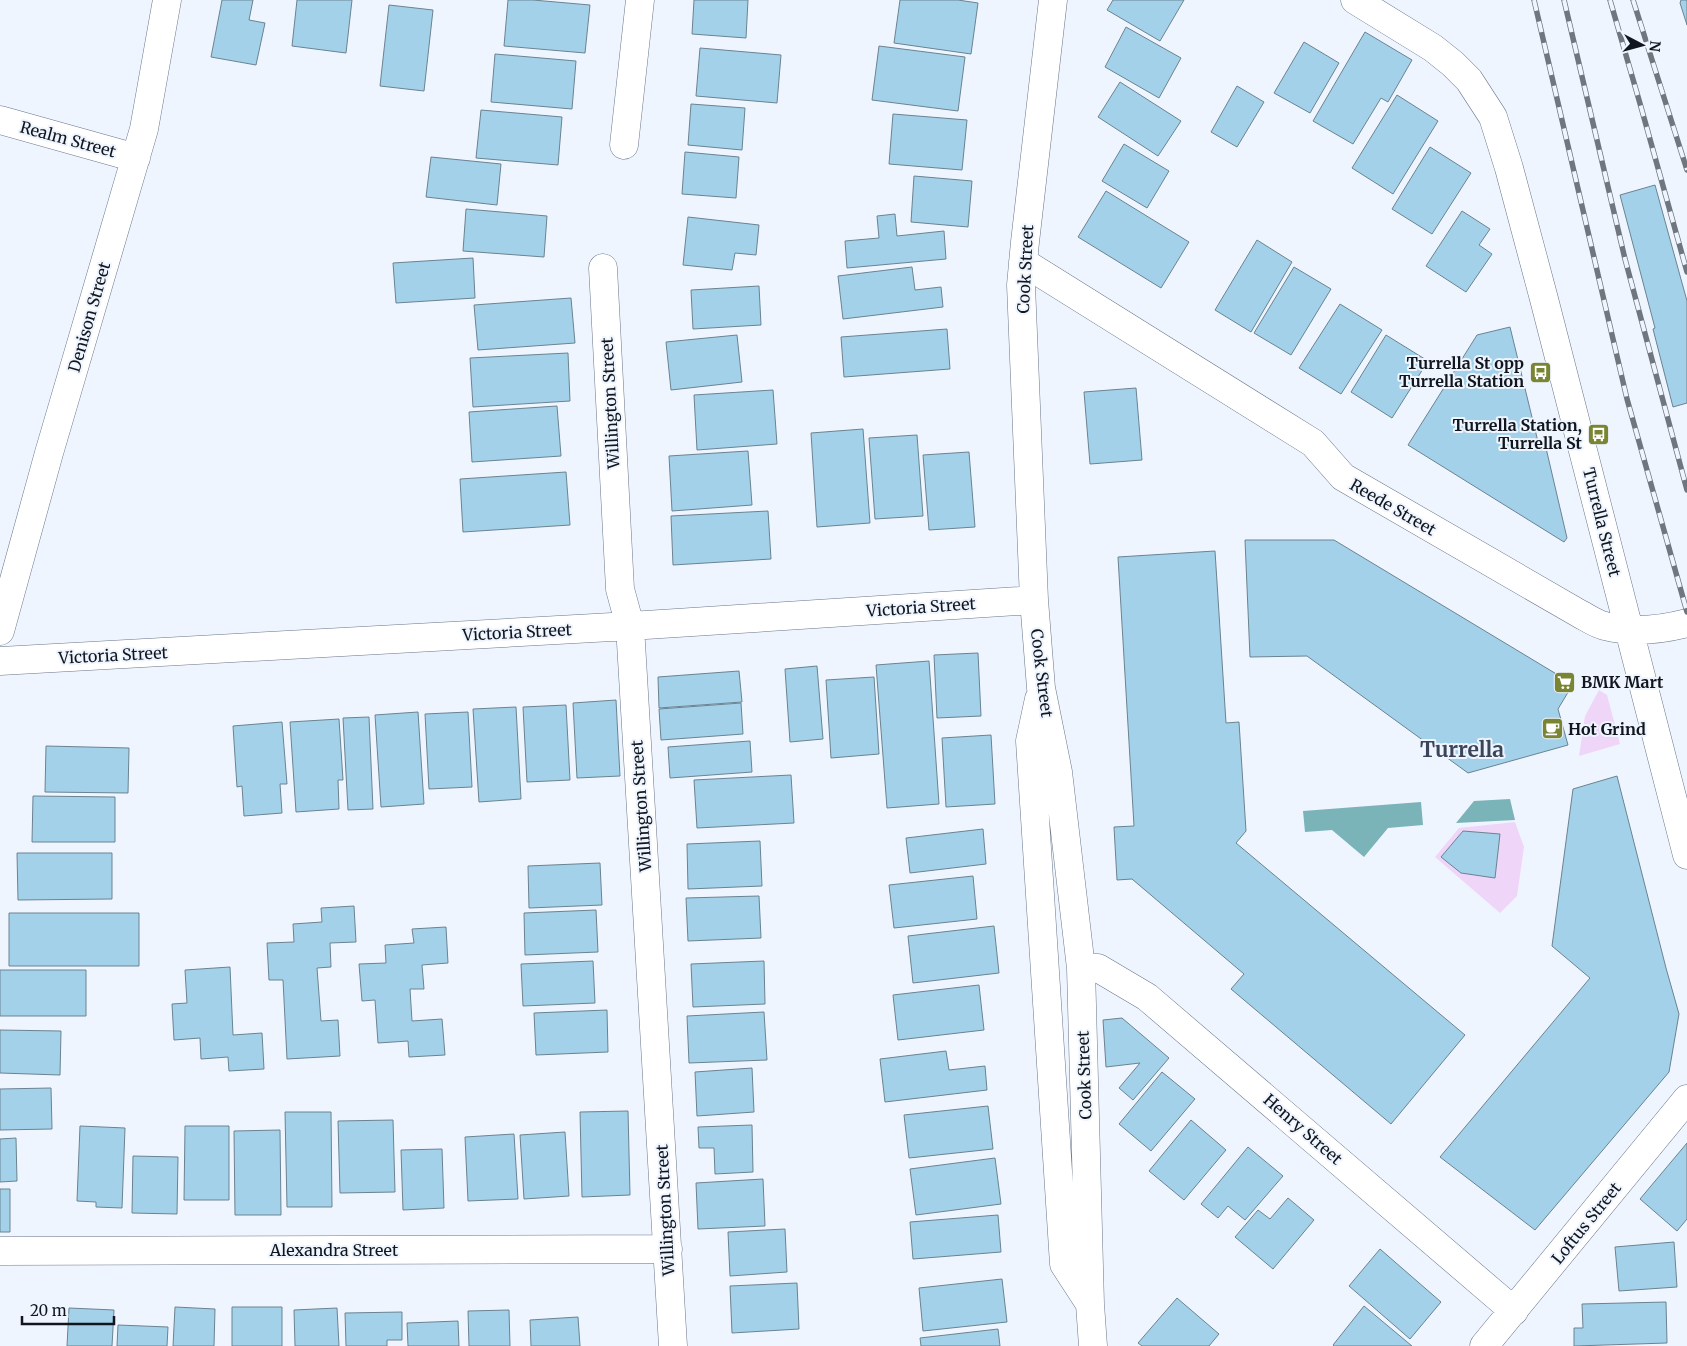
<svg xmlns="http://www.w3.org/2000/svg" width="1687" height="1346" font-family="Merriweather,serif">
<rect width="100%" height="100%" fill="#eff5fe"/>
<path fill="#efd5f7" d="M1599 690 1607 695 1620 744 1579 756 1585 716Z
M1515 822 1524 847 1517 896 1500 913 1435 857 1459 828Z"/>
<path fill="#7ab3b8" d="M1510 799 1515 820 1456 823 1474 801Z
M1421 802 1423 825 1388 828 1364 857 1332 830 1305 832 1303 811Z"/>
<path fill="#a3d1ea" stroke="#6a8391" d="M222 0H253L249 20 265 23 256 65 211 57Z
M297 0H352L346 53 292 46Z
M508 0H533L590 5 585 53 504 46Z
M694 0H748L746 38 692 34Z
M900 0H958L978 3 971 54 894 43Z
M1113 0H1184L1160 41 1107 10Z
M1681 0H1687V25L1680 3Z
M389 5 433 10 424 91 380 86Z
M1126 27 1181 58 1159 98 1105 67Z
M1365 32 1412 60 1388 102 1381 98 1353 144 1313 121Z
M1304 42 1339 63 1310 113 1274 93Z
M879 46 965 57 958 111 872 100Z
M700 48 781 55 777 103 696 96Z
M495 54 576 61 572 109 491 102Z
M1120 82 1181 121 1158 156 1098 117Z
M1237 86 1264 102 1237 147 1211 132Z
M1397 95 1438 121 1393 194 1352 168Z
M691 104 745 108 742 150 688 145Z
M481 110 562 117 558 165 476 158Z
M893 114 967 120 962 170 889 164Z
M1124 144 1169 171 1147 208 1102 181Z
M1430 147 1471 173 1432 234 1392 209Z
M685 152 739 157 736 198 682 194Z
M431 157 501 164 497 205 426 197Z
M914 176 972 181 968 227 911 222Z
M1655 185 1687 301V403L1673 407 1653 329 1655 328 1620 195Z
M1106 191 1189 242 1161 288 1078 237Z
M466 209 547 216 544 257 463 251Z
M1462 211 1490 229 1479 245 1492 254 1466 292 1426 266Z
M895 214 897 236 944 231 946 259 847 268 845 241 879 238 877 216Z
M688 217 759 225 756 255 735 253 732 270 683 265Z
M1257 240 1292 262 1251 332 1215 310Z
M473 258 475 298 396 303 393 263Z
M912 267 915 290 941 287 943 307 843 319 838 276Z
M1294 267 1331 289 1291 355 1254 333Z
M759 286 761 325 693 329 691 290Z
M571 298 575 343 478 350 474 305Z
M1340 304 1382 330 1341 394 1299 368Z
M1510 327 1540 450 1546 448 1567 538 1564 542 1408 445 1477 335Z
M947 329 950 369 844 377 841 337Z
M737 335 742 382 671 390 666 342Z
M1386 335 1428 361 1392 418 1351 392Z
M568 353 570 401 473 407 470 358Z
M1136 388 1142 460 1090 464 1084 392Z
M773 390 777 444 697 450 694 395Z
M557 406 561 456 472 462 469 412Z
M863 429 870 523 817 527 811 433Z
M917 435 923 516 875 519 869 438Z
M748 451 752 505 672 511 669 456Z
M969 452 975 527 929 530 923 455Z
M566 472 570 525 463 532 460 479Z
M768 511 771 559 673 565 671 516Z
M1245 540H1334L1573 684 1558 709 1568 745 1468 773 1307 656 1250 657Z
M1215 551 1226 723 1239 722 1246 831 1236 843 1465 1035 1391 1124 1231 989 1244 974 1132 879 1117 880 1114 827 1134 826 1118 557Z
M978 653 981 716 937 718 934 655Z
M929 661 939 804 887 808 876 665Z
M817 666 823 739 790 742 785 669Z
M739 671 742 702 659 708 658 677Z
M874 677 879 754 831 758 826 680Z
M616 700 620 776 577 778 573 703Z
M741 703 743 734 661 740 659 709Z
M566 705 570 780 527 782 523 707Z
M516 707 521 799 479 802 473 709Z
M418 712 424 804 381 807 375 715Z
M468 712 472 787 429 789 425 714Z
M369 717 373 809 348 810 343 718Z
M339 719 343 780H338L339 809 296 812 290 722Z
M282 722 287 784H280L282 813 244 816 242 786 237 787 233 726Z
M991 735 995 804 946 807 942 738Z
M750 741 752 772 670 778 668 747Z
M46 746 129 748 128 793 45 792Z
M791 775 794 823 697 828 694 780Z
M1617 776 1666 968 1679 1014 1669 1072 1535 1230 1440 1157 1590 978 1552 946 1573 789Z
M33 796 115 797V842H32Z
M983 829 986 864 910 873 906 838Z
M1463 831 1500 834 1495 878 1461 873 1441 857Z
M760 841 762 886 688 889 687 844Z
M17 853H112V899L18 900Z
M600 863 602 905 529 908 528 866Z
M973 876 977 919 894 928 889 885Z
M759 896 761 938 688 941 686 898Z
M354 906 356 942 330 943 331 967 317 968 321 1021 338 1020 340 1056 287 1059 283 980H269L267 943 294 942 293 924 322 922 321 908Z
M596 910 598 952 525 955 524 913Z
M9 913H139V966H9Z
M994 926 999 973 913 983 908 936Z
M446 927 448 963 422 965 424 989H410L412 1021 442 1019 445 1055 409 1057 408 1041 378 1043 375 1000 362 1001 359 964 386 963 385 945 414 943 412 929Z
M593 961 595 1003 523 1006 521 964Z
M764 961 765 1004 693 1007 691 964Z
M230 967 233 1035 262 1033 264 1069 229 1071 228 1057 201 1059 200 1038 174 1040 172 1004 187 1003 185 970Z
M0 970H86V1016H0Z
M979 985 984 1030 898 1040 893 995Z
M607 1010 608 1052 536 1055 534 1013Z
M764 1012 767 1060 689 1063 687 1016Z
M1122 1018 1169 1058 1133 1100 1119 1088 1140 1063 1106 1067 1103 1020Z
M0 1030 61 1031 60 1075 0 1073Z
M946 1051 949 1070 985 1066 987 1090 885 1102 880 1059Z
M752 1068 754 1112 697 1116 695 1072Z
M1162 1072 1195 1099 1151 1151 1119 1124Z
M51 1088 52 1129 0 1130V1089Z
M988 1106 993 1149 909 1158 904 1115Z
M628 1111 630 1195 582 1197 580 1112Z
M285 1112H331L332 1207H287Z
M393 1120 395 1192 340 1193 338 1121Z
M1191 1120 1226 1150 1184 1200 1149 1171Z
M752 1125 753 1172 715 1174 714 1148H699L698 1127Z
M80 1126 125 1128 122 1208 96 1207V1202L77 1201Z
M185 1126H229V1200H184Z
M280 1130 281 1215H235L234 1131Z
M565 1132 569 1196 524 1199 520 1135Z
M514 1134 518 1199 468 1201 465 1137Z
M16 1138 17 1181 0 1182V1139Z
M1687 1143V1219L1677 1231 1640 1199Z
M1248 1147 1283 1176 1245 1220 1228 1206 1218 1218 1201 1204Z
M442 1149 444 1208 403 1210 401 1150Z
M133 1156 178 1157 177 1214 132 1213Z
M995 1158 1001 1204 916 1215 910 1169Z
M763 1179 765 1226 698 1229 696 1183Z
M0 1189H10V1232H0Z
M1288 1198 1314 1220 1273 1269 1235 1237 1258 1210 1270 1219Z
M998 1215 1001 1252 913 1259 910 1222Z
M785 1229 787 1272 730 1276 728 1232Z
M1674 1242 1677 1287 1619 1291 1615 1247Z
M1380 1249 1441 1302 1410 1339 1349 1286Z
M1002 1279 1007 1322 923 1331 919 1288Z
M797 1283 799 1329 732 1333 730 1286Z
M1177 1298 1219 1334 1209 1346H1142L1138 1343Z
M1666 1302 1667 1343 1574 1346V1328H1583L1582 1304Z
M1364 1306 1412 1346H1334L1333 1345Z
M175 1307 215 1309 214 1346H173Z
M232 1307H282V1346H232Z
M69 1308 114 1310 112 1346H67Z
M337 1308 339 1346H295L294 1310Z
M509 1310 510 1346H469L468 1311Z
M402 1312V1340H387V1346H346L345 1313Z
M578 1317 580 1346H531L530 1320Z
M458 1321 459 1346H408L407 1323Z
M118 1325 168 1327 167 1346H117Z
M998 1329 1000 1346H921L920 1338Z"/>
<g fill="none" stroke-linecap="round" stroke-linejoin="round">
<defs>
<path id="minor" d="M1053 0 1025 242 1021 285 1034 600 1041 688 1058 772 1081 968 1090 1304 1093 1346
M1355 0 1433 48 1453 64 1469 80 1493 117 1509 168 1544 299 1687 855
M0 120 136 158
M624 145 640 0
M1023 262 1313 443 1343 477 1580 614C1588 618 1596 624 1605 626 1632 633 1660 630 1687 623
M603 268 620 589 630 626 673 1346
M0 631 49 453 144 129 167 0
M0 661 630 626 1034 600
M1039 699 1030 741 1064 1264 1090 1304
M1081 968H1098L1147 997 1514 1311
M0 1251 668 1249
M1484 1346 1687 1099"/>
</defs>
<use href="#minor" stroke="#69768b" stroke-width="29"/>
<use href="#minor" stroke="#fff" stroke-width="28"/>
<defs>
<path id="rail" d="M1534 0 1627 399 1687 612
M1564 0 1625 259 1687 490
M1610 0 1641 107 1687 272
M1633 0 1687 170"/>
</defs>
<use href="#rail" stroke="#70767e" stroke-width="5.5"/>
<use href="#rail" stroke="#eff5fe" stroke-width="4" stroke-dasharray="11" stroke-linecap="butt"/>
</g>
<defs>
<symbol id="bus-square" viewBox="-11 -11 22 22"><rect x="-9" y="-9" width="18" height="18" rx="4" fill="#798532" stroke="#eff5fe"/><path d="M-5-6H5V4H4V6H2V4H-2V6H-4V4H-5ZM-3.5-4V0h7V-4ZM-3.5 1.2v1.5H-2V1.2ZM2 1.2v1.5H3.5V1.2Z" fill="#fff"/></symbol>
<symbol id="supermarket-square" viewBox="-11 -11 22 22"><rect x="-9" y="-9" width="18" height="18" rx="4" fill="#798532" stroke="#eff5fe"/><path d="M-6-5.5h2.5l.6 2H6L4.5 2H-2.5L-4.4-4H-6ZM-1.5 3.2a1.3 1.3 0 1 0 .1 0ZM3 3.2a1.3 1.3 0 1 0 .1 0Z" fill="#fff"/></symbol>
<symbol id="cafe-square" viewBox="-11 -11 22 22"><rect x="-9" y="-9" width="18" height="18" rx="4" fill="#798532" stroke="#eff5fe"/><path d="M-5.5-4.5H6V0H3Q3 3.5 0 3.5H-2.5Q-5.5 3.5-5.5 0ZM3-3.2v2h1.7v-2ZM-6 4.5H4V6H-6Z" fill="#fff"/></symbol>
</defs>
<g fill-rule="evenodd">
<use href="#bus-square" x="1528" y="360" width="25" height="25"/>
<use href="#bus-square" x="1586" y="422" width="25" height="25"/>
<use href="#supermarket-square" x="1552" y="670" width="25" height="25"/>
<use href="#cafe-square" x="1540" y="716" width="25" height="25"/>
</g>
<g text-anchor="middle" stroke-width="4" stroke-linejoin="round" paint-order="stroke">
<g font-size="16" fill="#11161e" stroke="#eff5fe">
<text transform="translate(68 139) rotate(15)" y="6">Realm Street</text>
<text transform="translate(1025 269) rotate(-87)" y="6">Cook Street</text>
<text transform="translate(89 317) rotate(-74)" y="6">Denison Street</text>
<text transform="translate(610 403) rotate(-93)" y="6">Willington Street</text>
<text transform="translate(1393 507) rotate(30)" y="6">Reede Street</text>
<text transform="translate(1602 522) rotate(76)" y="6">Turrella Street</text>
<text transform="translate(921 607) rotate(-4)" y="6">Victoria Street</text>
<text transform="translate(517 632) rotate(-3)" y="6">Victoria Street</text>
<text transform="translate(113 655) rotate(-3)" y="6">Victoria Street</text>
<text transform="translate(1042 673) rotate(83)" y="6">Cook Street</text>
<text transform="translate(641 806) rotate(-94)" y="6">Willington Street</text>
<text transform="translate(1084 1075) rotate(-92)" y="6">Cook Street</text>
<text transform="translate(1303 1129) rotate(41)" y="6">Henry Street</text>
<text transform="translate(665 1210) rotate(-93)" y="6">Willington Street</text>
<text transform="translate(1586 1223) rotate(-51)" y="6">Loftus Street</text>
<text x="334" y="1256">Alexandra Street</text>
</g>
<g font-size="16" font-weight="bold" fill="#11161e" stroke="#eff5fe" text-anchor="end">
<text x="1524" y="369">Turrella St opp<tspan x="1524" dy="18">Turrella Station</tspan></text>
<text x="1582" y="431">Turrella Station,<tspan x="1582" dy="18">Turrella St</tspan></text>
<text x="1581" y="688" text-anchor="start">BMK Mart</text>
<text x="1568" y="735" text-anchor="start">Hot Grind</text>
</g>
<g font-size="21" font-weight="bold" fill="#3a4559" stroke="#eff5fe">
<text x="1462" y="757">Turrella</text>
</g>
</g>
<g transform="translate(1642 45) rotate(96)" stroke="#eff5fe" stroke-width="4" paint-order="stroke">
<path d="M0-4L9 19L0 12L-9 19Z" fill="#11161e"/>
<text y="-8" font-size="14" font-weight="bold" text-anchor="middle" fill="#11161e">N</text>
</g>
<path d="M22 1316v8h92v-8" fill="none" stroke="#11161e" stroke-width="2.5"/>
<text x="30" y="1316" font-size="15" fill="#11161e" stroke="#eff5fe" stroke-width="4" paint-order="stroke">20 m</text>
</svg>
